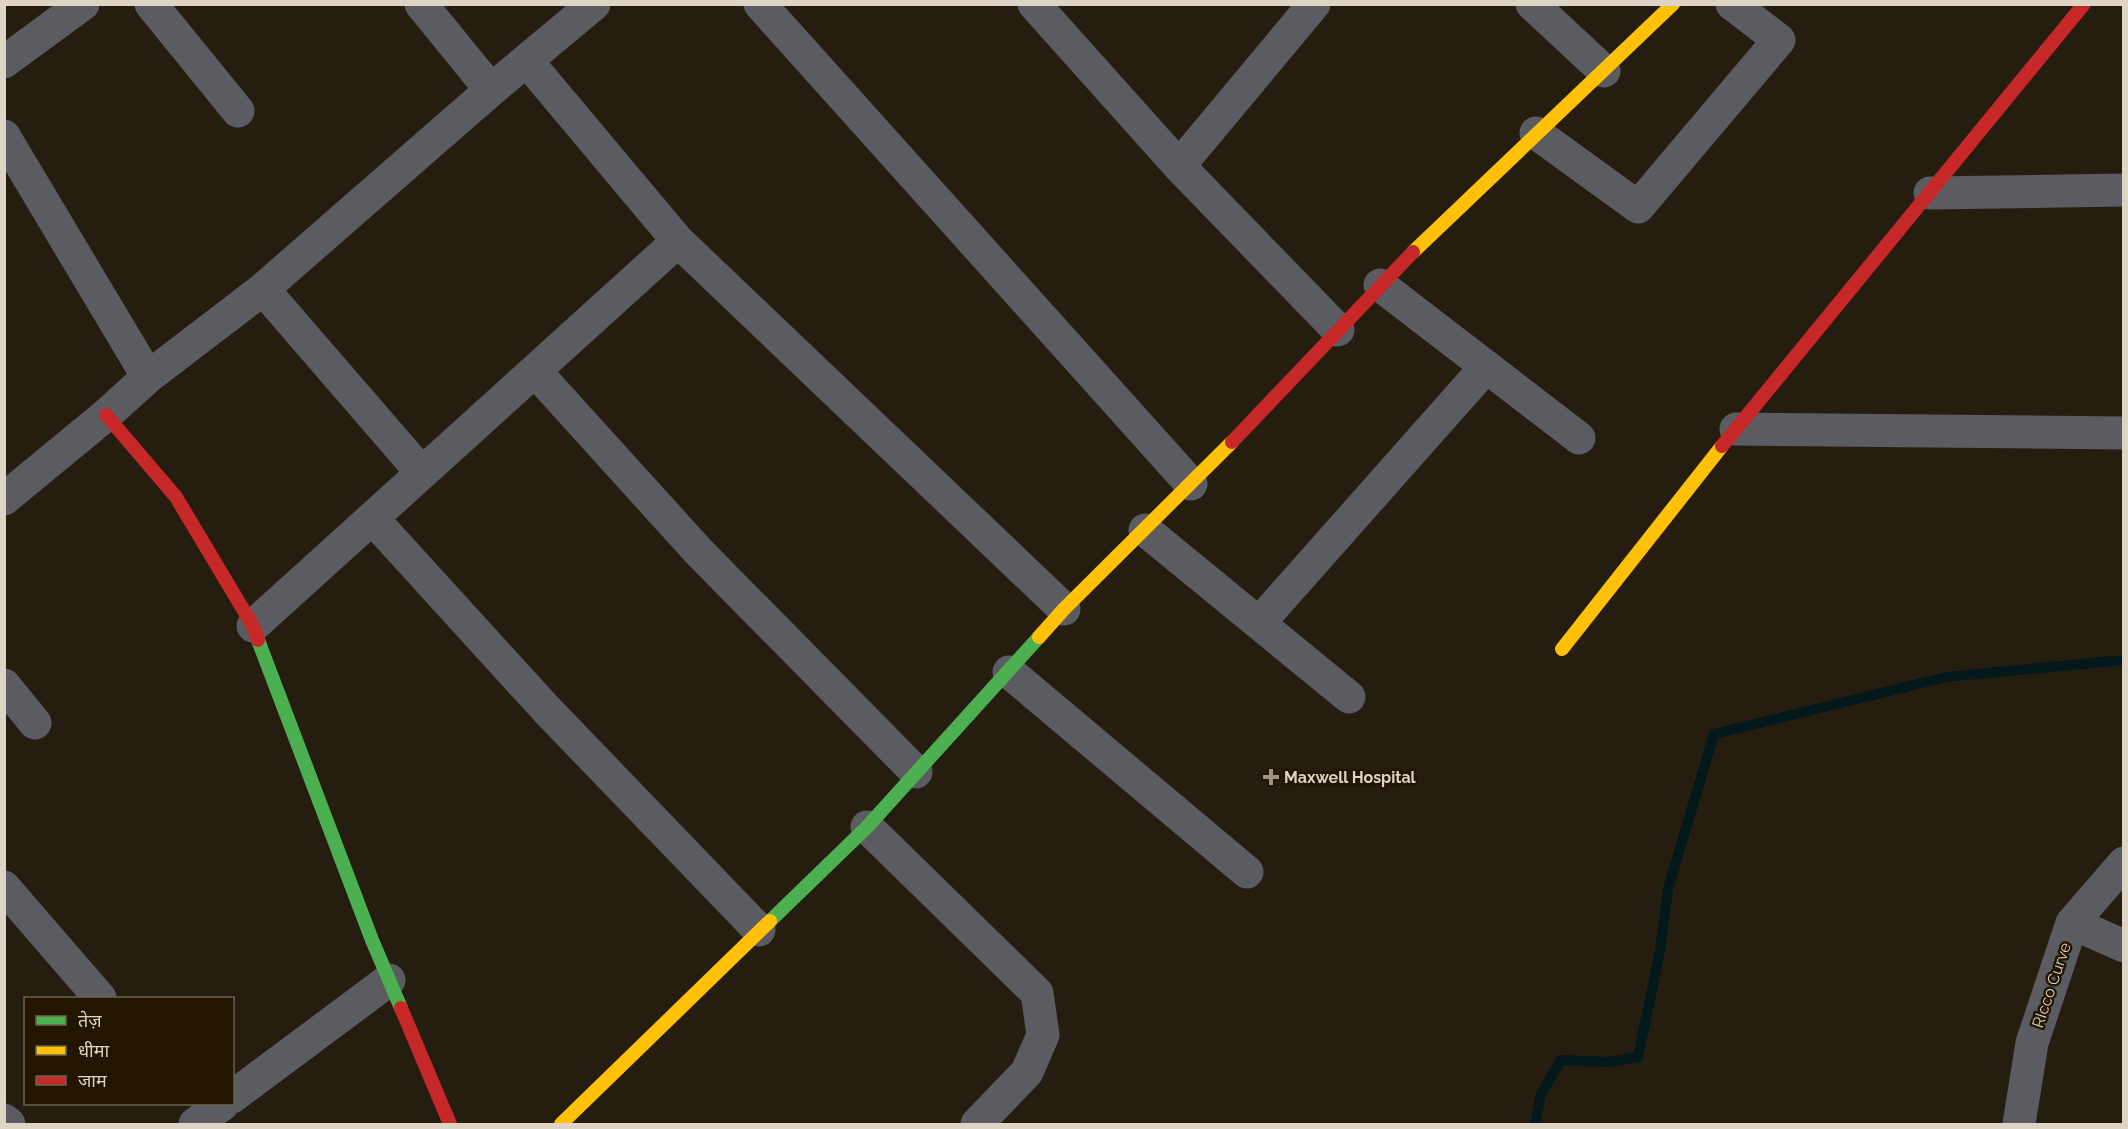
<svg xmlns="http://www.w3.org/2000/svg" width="2128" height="1129" font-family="Raleway,'Noto Sans Devanagari',sans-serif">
<rect width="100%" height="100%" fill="#251d0f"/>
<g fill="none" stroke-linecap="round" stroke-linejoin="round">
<path stroke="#03181a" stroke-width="10" d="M1535 1124 1541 1094 1561 1060 1609 1062 1638 1057 1660 951 1668 889 1714 734 1946 677 2124 660"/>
<path stroke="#5b5c61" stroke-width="33" d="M151 4 238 111
M421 4 491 90
M760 4 1191 484
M1034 4 1179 166 1338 330
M1532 4 1604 71
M527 61 678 241 1064 609
M4 62 83 4
M1536 133 1638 207 1779 40 1732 4
M4 136 148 377
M1179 166 1314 4
M1930 193 2124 190
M1380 285 1579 438
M263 289 422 473
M535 371 699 552 916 772
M1736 429 2124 433
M4 499 106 415 148 377 263 289 491 90 594 4
M372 518 547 710 759 930
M1145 530 1349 697
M1259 623 1486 367
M253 626 678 241
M1009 672 1247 872
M4 685 35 723
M867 827 1037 993 1043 1035 1027 1072 977 1124
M4 887 100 998
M2072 923 2124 946
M232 1097 389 980
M4 1120 9 1124
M195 1124 223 1104
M2019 1124 2032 1043 2072 923 2124 863"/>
<path stroke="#4caf50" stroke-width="14" d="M258 640 372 940 401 1008
M770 921 867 827 1039 637"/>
<path stroke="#ffc107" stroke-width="14" d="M1413 252 1673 4
M1039 637 1064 609 1232 442
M1562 649 1722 446
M561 1124 770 921"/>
<path stroke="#c62828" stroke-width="14" d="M106 415 176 497 253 626 258 640
M1232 442 1413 252
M1722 446 2084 4
M401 1008 450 1124"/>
</g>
<path fill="#9d9486" stroke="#231601" stroke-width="2" d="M1268 768h6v6h6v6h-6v6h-6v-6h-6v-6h6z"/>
<g text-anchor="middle" stroke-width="5" stroke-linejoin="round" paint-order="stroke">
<g font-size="16" font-weight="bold" fill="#ddd4c6" stroke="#231601" text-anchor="start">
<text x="1284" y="783">Maxwell Hospital</text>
</g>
<g font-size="16" fill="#ddd4c6" stroke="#231601">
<text transform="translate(2051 985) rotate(-71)" y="6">RIcco Curve</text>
</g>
</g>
<rect width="2128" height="1129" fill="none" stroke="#ddd4c6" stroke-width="12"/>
<rect x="24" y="997" width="210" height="108" fill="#231601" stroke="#6d6250" stroke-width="1.5"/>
<rect x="36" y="1016" width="30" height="9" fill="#4caf50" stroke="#6d6250" stroke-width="1.5"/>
<text x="78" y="1027" font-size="18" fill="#ddd4c6">तेज़</text>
<rect x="36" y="1046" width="30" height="9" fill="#ffc107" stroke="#6d6250" stroke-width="1.5"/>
<text x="78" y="1057" font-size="18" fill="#ddd4c6">धीमा</text>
<rect x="36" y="1076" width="30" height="9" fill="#c62828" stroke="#6d6250" stroke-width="1.5"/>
<text x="78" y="1087" font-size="18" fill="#ddd4c6">जाम</text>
</svg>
